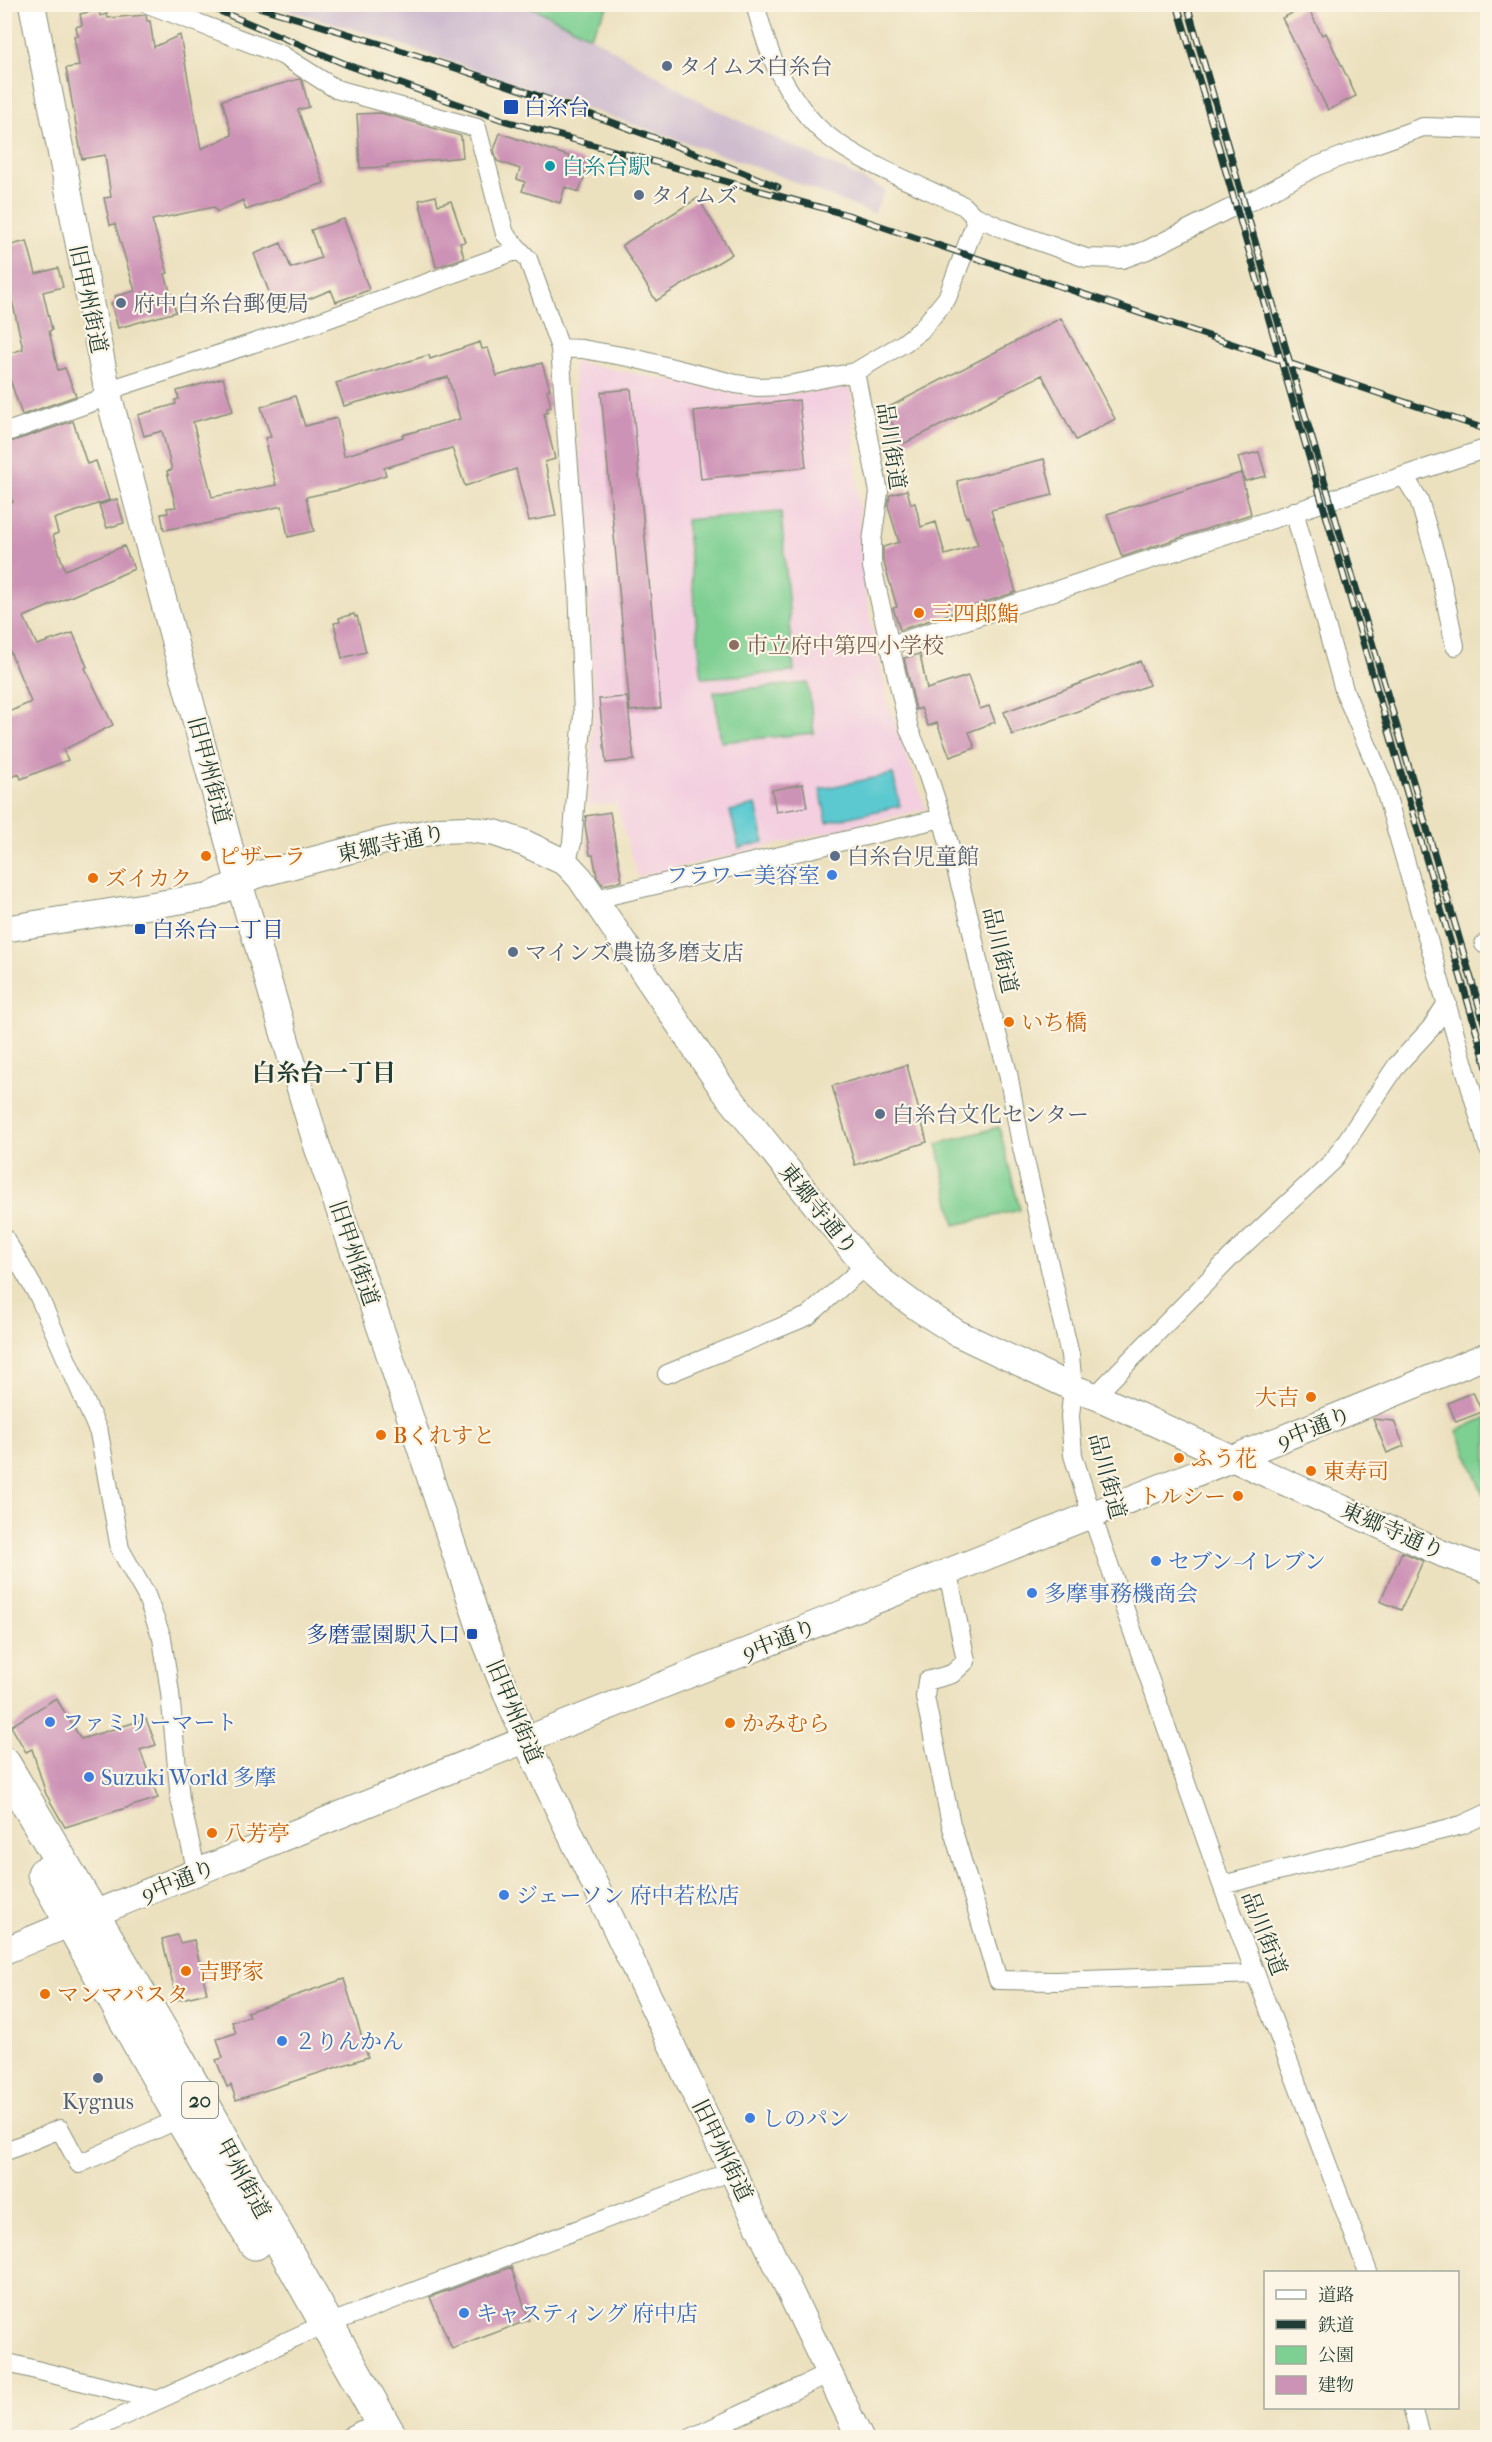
<svg xmlns="http://www.w3.org/2000/svg" width="1492" height="2442" font-family="'IM FELL French Canon','Noto Serif JP',serif">
<rect width="100%" height="100%" fill="#fcf5e5"/>
<filter id="ink" filterUnits="userSpaceOnUse"><feTurbulence type="fractalNoise" baseFrequency=".0167" numOctaves="2"/><feDisplacementMap in="SourceGraphic" scale="12" xChannelSelector="R" yChannelSelector="G"/><feConvolveMatrix kernelMatrix="1 2 1 2 8 2 1 2 1" color-interpolation-filters="sRGB"/></filter>
<filter id="wash" filterUnits="userSpaceOnUse"><feTurbulence type="fractalNoise" baseFrequency=".008" numOctaves="4" result="noise"/><feDisplacementMap in="SourceGraphic" scale="24" xChannelSelector="R" yChannelSelector="G"/><feGaussianBlur stdDeviation="1.35" result="paint"/><feColorMatrix in="noise" values="0 0 0 0 0 0 0 0 0 0 0 0 0 0 0 0 0 1.4 0 .05"/><feComposite in="paint" operator="in"/></filter>
<g filter="url(#wash)">
<rect width="100%" height="100%" fill="#ece1bf"/>
<path fill="#f3cfe0" d="M573 362 758 397 851 388 864 587 888 704 926 809 638 877 616 804 588 805 594 712 586 537Z"/>
<path fill="#cfbdcf" d="M271 5H527L590 36 706 105 885 190 874 214 757 167 380 37Z"/>
<path fill="#7dcf92" stroke="#4e8663" stroke-width="1.5" d="M527 5 609 4V5L590 36Z
M781 512 794 672 702 678 686 520Z
M808 683 814 733 721 742 714 692Z
M999 1127 1020 1210 955 1225 937 1144Z
M1487 1417V1493L1483 1494 1457 1431Z"/>
<path fill="#5cc9d0" stroke="#3e8382" stroke-width="1.5" d="M893 774 900 806 827 822 820 789Z
M756 805 764 842 739 848 730 811Z"/>
<g id="blocks">
<path fill="#cd93b6" d="M1307 6 1322 35 1326 33 1356 96 1328 110 1282 18Z
M99 10 100 16 107 14 108 18 146 15 147 21H150L154 47 180 35 201 149 232 135 222 100 299 79 302 81 309 107 298 110 324 183 246 210 243 200 217 212 214 207 152 220 168 273 165 274 176 312 118 328 111 303 117 302 115 296 135 291 115 224 110 225 104 198 111 197 105 155 82 159 66 68 79 66 74 36H78L76 27 82 25 80 14Z
M381 113 461 136 463 157 387 165 388 167 360 168 357 114Z
M500 133 589 163 579 192 565 187 560 203 522 191 525 182 517 179 520 169 497 161 494 150Z
M436 196 438 205 451 201 465 242 460 243 464 258 436 267 419 200Z
M698 198 732 254 656 301 622 245Z
M344 219 369 290 336 302 331 290 277 312 254 254 281 243 291 268 321 258 311 230Z
M27 241 36 274 58 268 63 287 43 292 52 330 49 331 58 370 65 368 76 396 22 415 8 374 4 375V355L23 349 12 300 4 302V247Z
M1061 318 1115 419 1076 440 1042 375 903 444 885 409Z
M480 342 482 349 488 348 497 376 542 363 550 389 547 390 551 407 547 408 548 412 544 414 555 459 545 462 556 516 529 521 516 469 465 486 452 448 384 468 386 475 344 489 306 497 314 531 288 537 282 506 196 526V524L164 530 161 514 168 513 167 508 176 507 167 471 172 470 162 431 144 436 138 415 176 404 175 400 179 399 177 391 223 378 233 411 193 422 212 497 276 485 266 447H268L265 438 271 437 261 407 295 396 305 426 337 418 344 456 403 437 402 435 460 419 448 377 344 406 336 383 429 355 430 359Z
M631 389 661 708 630 711 601 392Z
M799 400 806 467 701 479 694 411Z
M73 421 87 464 96 461 109 500 54 519 58 533 53 535 65 570 124 546 134 569 24 617 37 645 73 633 87 667 85 668 113 725 63 750 68 760 21 779 19 774 4 780V714L31 702 4 637V506L13 502 4 481V444Z
M1259 452 1266 476 1245 481 1238 457Z
M1044 459 1053 495 991 510 1016 592 900 630 893 608 897 607 883 560V547L899 542 888 506 890 495 907 490 911 504 915 503 921 527 936 522 945 555 978 545 968 516 966 517 957 481Z
M1241 473 1251 514 1122 557 1107 514Z
M117 499 124 523 107 528 99 505Z
M354 614 355 617 357 616 366 652 342 658 334 623 340 622 339 618Z
M920 654 927 689 968 676 980 709 989 706 995 722 969 732 975 748 950 757 937 723 928 726 921 708 916 710 904 658Z
M1140 661 1149 685 1012 735 1004 712Z
M627 697 634 760 606 763 599 699Z
M803 784 807 807 776 812 772 790Z
M610 812 622 881 603 885 597 877 593 855H590L585 825 586 816Z
M907 1065 927 1142 855 1165 832 1086Z
M1473 1392 1482 1412 1456 1422 1448 1403Z
M1373 1419 1394 1421 1404 1446 1387 1453Z
M1402 1552 1423 1561 1401 1610 1380 1601Z
M56 1698 81 1739 146 1719 156 1745 140 1750 158 1798 65 1827 46 1794 32 1749 26 1752 11 1726Z
M177 1935 180 1943 194 1940 207 1993 177 2000 162 1939Z
M344 1979 368 2057 236 2100 231 2085 227 2087 216 2060 223 2058 217 2039 236 2033 232 2022 249 2016 247 2012Z
M511 2267 529 2320 452 2349 430 2297Z"/>
</g>
</g>
<g filter="url(#ink)">
<use href="#blocks" fill-opacity="0" stroke="#868f7a" stroke-width="1.5"/>
<g fill="none" stroke-linecap="round" stroke-linejoin="round">
<defs>
<path id="street" d="M148 4 282 55 336 89 477 128 505 234 528 259 560 348 578 586 583 715 572 843 566 863
M973 215 1004 229 1086 258 1122 259 1147 250 1229 209 1253 200 1317 166 1369 146 1423 127 1488 129
M560 348 582 349 633 358 736 384 758 387 784 386 855 372 904 343 921 330 947 298 975 224 973 215 964 206C921 186 860 163 824 133 807 118 793 98 782 78 769 55 762 29 755 4
M855 372 879 492 872 541V567L909 729 926 770 942 818 969 917 983 984 1008 1073 1020 1139 1070 1355 1073 1388 1070 1416 1073 1455 1092 1516 1222 1885 1368 2272
M4 433 98 400 121 386 316 323 518 250
M1404 476 1419 500 1438 564 1455 646
M1294 511 1344 690 1382 780 1488 1148
M888 646 1488 448
M595 899 942 818
M1484 944 1488 941
M4 1237 39 1297 99 1433 120 1549 146 1595 162 1638 170 1693 180 1799 197 1873
M667 1374 808 1316 865 1266
M1095 1396 1232 1256 1333 1161 1397 1065 1431 1028 1447 1003
M948 1573 966 1661 952 1674 927 1681 925 1697 951 1824 998 1980 1056 1981 1255 1974
M1222 1885 1462 1825 1488 1813
M4 2152 60 2129 79 2164 181 2118
M4 2362 156 2400
M1412 2408 1421 2438
M75 2438 307 2332 732 2171
M347 2438 361 2430
M691 2438 830 2373"/>
<path id="secondary" d="M32 4 108 394 239 882 317 1146 386 1344 479 1625 525 1739 860 2438
M4 929 209 896 256 875 385 841 440 830 468 829 495 833 524 843 566 863 580 878 722 1088 865 1266 883 1282 921 1310 957 1333 1073 1388 1095 1396 1443 1554 1488 1570
M4 1951C113 1905 223 1862 332 1818 716 1661 1104 1513 1488 1355"/>
<path id="highway" d="M4 1764 176 2056 391 2438
M44 1874 181 2118 255 2243"/>
</defs>
<use href="#street" stroke="#868f7a" stroke-width="20"/>
<use href="#secondary" stroke="#868f7a" stroke-width="28"/>
<use href="#highway" stroke="#868f7a" stroke-width="35"/>
<use href="#street" stroke="#fff" stroke-width="18"/>
<use href="#secondary" stroke="#fff" stroke-width="26"/>
<use href="#highway" stroke="#fff" stroke-width="33"/>
<defs>
<path id="rail" d="M203 4 350 66 506 121 848 215 1488 430
M248 4C427 56 606 115 778 187
M1177 4 1488 1071
M1187 4 1298 391 1488 1036"/>
</defs>
<use href="#rail" stroke="#1f3d34" stroke-width="7"/>
<use href="#rail" stroke="#fcf5e5" stroke-width="4.5" stroke-dasharray="14" stroke-linecap="butt"/>
</g>
</g>
<g fill="#5c6f8a" stroke="#fcf5e5" stroke-width="2">
<circle cx="667" cy="66" r="6"/>
<circle cx="639" cy="195" r="6"/>
<circle cx="121" cy="303" r="6"/>
<circle cx="835" cy="856" r="6"/>
<circle cx="513" cy="952" r="6"/>
<circle cx="880" cy="1114" r="6"/>
<circle cx="98" cy="2078" r="6"/>
</g>
<g fill="#1a4fb4" stroke="#fcf5e5" stroke-width="2">
<rect x="503" y="99" width="16" height="16" rx="3"/>
<rect x="134" y="923" width="12" height="12" rx="3"/>
<rect x="466" y="1628" width="12" height="12" rx="3"/>
</g>
<circle fill="#0f9aa8" stroke="#fcf5e5" stroke-width="2" cx="550" cy="166" r="6"/>
<g fill="#e8710a" stroke="#fcf5e5" stroke-width="2">
<circle cx="919" cy="613" r="6"/>
<circle cx="206" cy="856" r="6"/>
<circle cx="93" cy="878" r="6"/>
<circle cx="1009" cy="1022" r="6"/>
<circle cx="1311" cy="1397" r="6"/>
<circle cx="381" cy="1435" r="6"/>
<circle cx="1179" cy="1458" r="6"/>
<circle cx="1311" cy="1471" r="6"/>
<circle cx="1238" cy="1496" r="6"/>
<circle cx="730" cy="1723" r="6"/>
<circle cx="212" cy="1833" r="6"/>
<circle cx="186" cy="1971" r="6"/>
<circle cx="45" cy="1994" r="6"/>
</g>
<circle fill="#8d6e63" stroke="#fcf5e5" stroke-width="2" cx="734" cy="645" r="6"/>
<g fill="#3f7fe0" stroke="#fcf5e5" stroke-width="2">
<circle cx="832" cy="875" r="6"/>
<circle cx="1156" cy="1561" r="6"/>
<circle cx="1032" cy="1593" r="6"/>
<circle cx="50" cy="1722" r="6"/>
<circle cx="89" cy="1777" r="6"/>
<circle cx="504" cy="1895" r="6"/>
<circle cx="282" cy="2041" r="6"/>
<circle cx="750" cy="2118" r="6"/>
<circle cx="464" cy="2313" r="6"/>
</g>
<g text-anchor="middle" stroke-width="4.5" stroke-linejoin="round" paint-order="stroke">
<rect fill="#fcf5e5" stroke="#617469" stroke-width="1.5" x="182" y="2082" width="36" height="36" rx="4.5"/>
<g font-size="21" font-weight="bold" fill="#1f3d34">
<text x="200" y="2107">20</text>
</g>
<g font-size="22" fill="#4e5e75" stroke="#fcf5e5" text-anchor="start">
<text x="679" y="74">タイムズ白糸台</text>
<text x="651" y="203">タイムズ</text>
<text x="133" y="311">府中白糸台郵便局</text>
<text x="847" y="864">白糸台児童館</text>
<text x="525" y="960">マインズ農協多磨支店</text>
<text x="892" y="1122">白糸台文化センター</text>
<text x="98" y="2109" text-anchor="middle">Kygnus</text>
</g>
<g font-size="22" fill="#164399" stroke="#fcf5e5" text-anchor="start">
<text x="524" y="115">白糸台</text>
<text x="152" y="937">白糸台一丁目</text>
<text x="460" y="1642" text-anchor="end">多磨霊園駅入口</text>
</g>
<g font-size="22" fill="#0d838f" stroke="#fcf5e5" text-anchor="start">
<text x="562" y="174">白糸台駅</text>
</g>
<g font-size="22" fill="#1f3d34" stroke="#fcf5e5">
<text transform="translate(89 299) rotate(78)" y="8">旧甲州街道</text>
<text transform="translate(892 446) rotate(81)" y="8">品川街道</text>
<text transform="translate(210 770) rotate(75)" y="8">旧甲州街道</text>
<text transform="translate(391 843) rotate(-12)" y="8">東郷寺通り</text>
<text transform="translate(1001 950) rotate(77)" y="8">品川街道</text>
<text transform="translate(819 1209) rotate(51)" y="8">東郷寺通り</text>
<text transform="translate(355 1253) rotate(71)" y="8">旧甲州街道</text>
<text transform="translate(1314 1427) rotate(-22)" y="8">9中通り</text>
<text transform="translate(1108 1476) rotate(75)" y="8">品川街道</text>
<text transform="translate(1393 1530) rotate(24)" y="8">東郷寺通り</text>
<text transform="translate(779 1639) rotate(-21)" y="8">9中通り</text>
<text transform="translate(515 1711) rotate(67)" y="8">旧甲州街道</text>
<text transform="translate(178 1880) rotate(-22)" y="8">9中通り</text>
<text transform="translate(1265 1933) rotate(69)" y="8">品川街道</text>
<text transform="translate(723 2150) rotate(64)" y="8">旧甲州街道</text>
<text transform="translate(244 2178) rotate(61)" y="8">甲州街道</text>
</g>
<g font-size="22" fill="#c56008" stroke="#fcf5e5" text-anchor="start">
<text x="931" y="621">三四郎鮨</text>
<text x="218" y="864">ピザーラ</text>
<text x="105" y="886">ズイカク</text>
<text x="1021" y="1030">いち橋</text>
<text x="1299" y="1405" text-anchor="end">大吉</text>
<text x="393" y="1443">Bくれすと</text>
<text x="1191" y="1466">ふう花</text>
<text x="1323" y="1479">東寿司</text>
<text x="1226" y="1504" text-anchor="end">トルシー</text>
<text x="742" y="1731">かみむら</text>
<text x="224" y="1841">八芳亭</text>
<text x="198" y="1979">吉野家</text>
<text x="57" y="2002">マンマパスタ</text>
</g>
<g font-size="22" fill="#785e54" stroke="#fcf5e5" text-anchor="start">
<text x="746" y="653">市立府中第四小学校</text>
</g>
<g font-size="22" fill="#366cbe" stroke="#fcf5e5" text-anchor="start">
<text x="820" y="883" text-anchor="end">フラワー美容室</text>
<text x="1168" y="1569">セブン-イレブン</text>
<text x="1044" y="1601">多摩事務機商会</text>
<text x="62" y="1730">ファミリーマート</text>
<text x="101" y="1785">Suzuki World 多摩</text>
<text x="516" y="1903">ジェーソン 府中若松店</text>
<text x="294" y="2049">２りんかん</text>
<text x="762" y="2126">しのパン</text>
<text x="476" y="2321">キャスティング 府中店</text>
</g>
<g font-size="24" font-weight="bold" fill="#1f3d34" stroke="#fcf5e5">
<text x="324" y="1081">白糸台一丁目</text>
</g>
</g>
<rect width="1492" height="2442" fill="none" stroke="#fcf5e5" stroke-width="24"/>
<rect x="1264" y="2271" width="195" height="138" fill="#fcf5e5" stroke="#a4ab9e" stroke-width="1.5"/>
<rect x="1276" y="2290" width="30" height="9" fill="#ffffff" stroke="#a4ab9e" stroke-width="1.5"/>
<text x="1318" y="2301" font-size="18" fill="#1f3d34">道路</text>
<rect x="1276" y="2320" width="30" height="9" fill="#1f3d34" stroke="#a4ab9e" stroke-width="1.5"/>
<text x="1318" y="2331" font-size="18" fill="#1f3d34">鉄道</text>
<rect x="1276" y="2346" width="30" height="18" fill="#7dcf92" stroke="#a4ab9e" stroke-width="1.5"/>
<text x="1318" y="2361" font-size="18" fill="#1f3d34">公園</text>
<rect x="1276" y="2376" width="30" height="18" fill="#cd93b6" stroke="#a4ab9e" stroke-width="1.5"/>
<text x="1318" y="2391" font-size="18" fill="#1f3d34">建物</text>
</svg>
